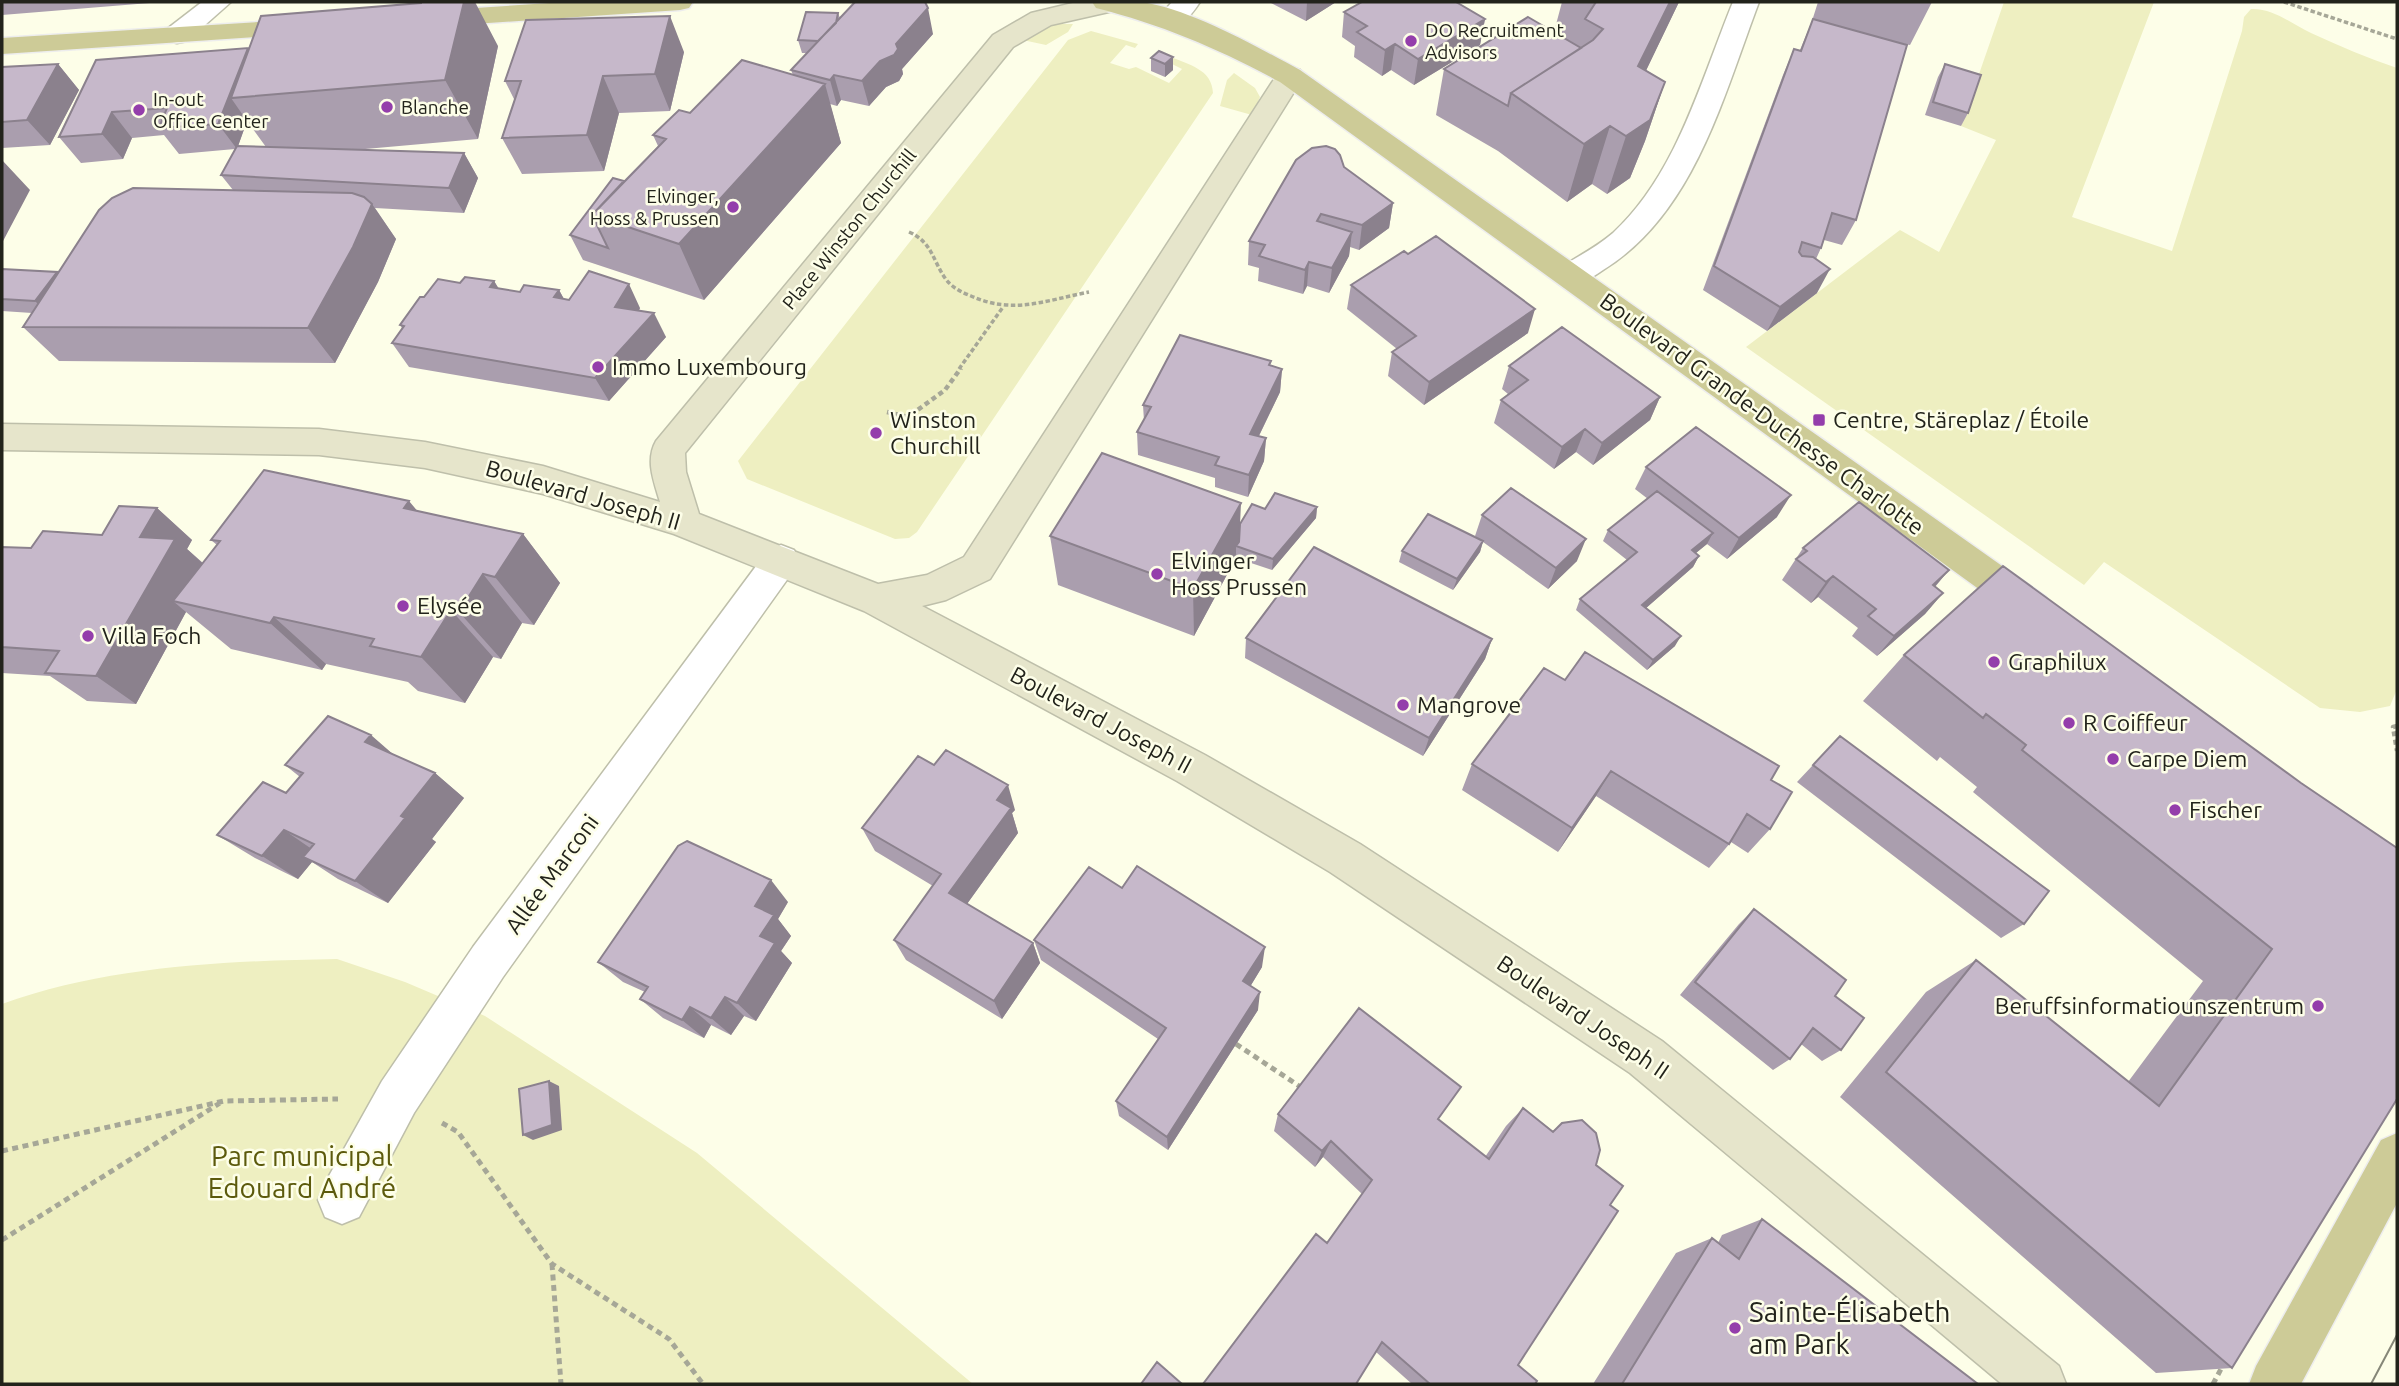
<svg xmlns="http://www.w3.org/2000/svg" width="2399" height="1386" font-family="Ubuntu,sans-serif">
<rect width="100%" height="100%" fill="#fdfee8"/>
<path fill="#eeefc1" d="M2004 2H2154L2072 217 2172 251 2242 31 2244 17 2251 9C2274 8 2291 24 2311 33 2339 46 2368 58 2397 68V689L2390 706 2360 712 2320 708 2104 562 2084 585 1746 347 1900 230 1939 252 1996 140 1961 126Z
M1059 24H1073L1068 32 1046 45 1018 39 1043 27Z
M1091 31 1138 44 1135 48 1126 45 1110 63 1129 69 1136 67 1169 83 1182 69 1164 60 1169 56C1189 65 1212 69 1213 93L917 532 909 538 895 539 747 479 738 461 1068 40Z
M1234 73 1255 88 1260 97 1252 115 1220 106 1227 80Z
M337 959 405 982 485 1016 697 1153 973 1384H2V1004C108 966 225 961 337 959Z"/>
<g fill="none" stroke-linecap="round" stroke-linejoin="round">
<defs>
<path id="minor" d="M1172 2H1200C1190 17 1180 30 1161 25L1157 19Z
M1733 2H1759C1723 97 1694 214 1603 270 1588 280 1577 289 1559 284L1554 276 1559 268C1577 257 1597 247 1613 233 1677 174 1701 80 1733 2Z
M781 545 794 550 799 560 794 570 503 977 414 1113 359 1217 342 1224 325 1217 318 1200 325 1183 382 1081 473 947 768 550Z"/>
<path id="tertiary" d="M202 2H231L187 41 177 43 167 41 163 35 167 29Z"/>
<path id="secondary" d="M1077 2 1126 3 1122 9 1051 25 1013 47 685 453 686 472 699 514 878 584 927 575 964 557 1280 70 1290 67 1300 70 1304 76 990 579 946 600 922 606 1205 755 1360 844 1662 1041 2059 1366 2066 1384H2002L1630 1073 1330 872 1177 781 864 611 674 534 543 494 425 468 319 455 2 450V424L319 429 425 442 543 466 660 502C654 482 645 460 656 441L993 35 1031 13Z"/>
<path id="primary" d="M564 2H693L689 8 680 10 430 27 420 25 416 19 420 13 430 11Z
M1092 2C1108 2 1125 0 1141 2 1191 9 1255 46 1300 70L2046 597 2052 608 2046 619 2033 623 2020 619 1280 82C1219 49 1163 25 1096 8Z
M307 19 317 21 321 27 317 33 2 54V38Z
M2397 1133V1203L2301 1384H2249L2256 1366 2381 1140Z"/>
</defs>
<use href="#minor" stroke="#bebfaa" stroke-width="3"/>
<use href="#tertiary" stroke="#bebfaa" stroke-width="3"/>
<use href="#secondary" stroke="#bebfaa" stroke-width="3"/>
<use href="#primary" stroke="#ededed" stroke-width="3"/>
<path stroke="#a6a797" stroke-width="3.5" stroke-dasharray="4.5 2.5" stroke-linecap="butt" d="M2284 2 2397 39
M909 232C932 242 932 259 945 278 951 287 961 292 971 296 1013 315 1047 300 1089 292
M959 369 1003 307"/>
<path stroke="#a6a797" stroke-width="4.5" stroke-dasharray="5 3.5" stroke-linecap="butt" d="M887 412 908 417 945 390 961 368
M2397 726 2393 727 2397 751"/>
<path stroke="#a6a797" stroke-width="5" stroke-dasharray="6 4.5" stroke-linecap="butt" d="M1236 1044 1302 1088
M442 1123 458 1132 552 1264 669 1339 703 1384
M2 1151 224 1101 338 1099
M2 1240 220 1103
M552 1264 561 1384
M2213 1384 2221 1369"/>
<use href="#minor" fill="#fff" fill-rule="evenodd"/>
<use href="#tertiary" fill="#fff" fill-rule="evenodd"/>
<use href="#secondary" fill="#e6e5cb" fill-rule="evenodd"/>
<use href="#primary" fill="#cdcb97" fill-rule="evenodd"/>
<path stroke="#868778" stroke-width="2" d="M2371 1384 2397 1335"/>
</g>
<path fill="#aa9eae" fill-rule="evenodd" d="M2 2H162L2 15Z
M1269 2H1336L1306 21Z
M1562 2H1679L1646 70 1665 82 1645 141 1630 178 1607 194 1592 184 1567 202 1498 151 1436 115 1444 69 1554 32Z
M1818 2H1932L1910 45 1890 41 1856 220 1842 245 1824 240 1821 248 1816 259 1817 293 1767 331 1703 290 1783 75 1794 49 1800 50 1812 21Z
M1344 12 1485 19 1480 45 1414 85 1391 70 1382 76 1354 57 1355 46 1342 37Z
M838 13 840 18 933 34 902 69 903 74 899 81 886 87 869 106 841 100 837 106 830 104 841 143 704 300 583 260 570 235 658 146 653 135 690 113 793 75 791 70 807 53H802L798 40Z
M498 46 478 139 354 150 464 153 478 178 464 213 375 208 396 239 378 282 335 363 59 361 23 327 32 313 2 311V269L58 273 233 190 221 175 235 149 179 154 164 135 132 138 123 159 81 163 59 137 249 50ZM247 121 266 147 238 146Z
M684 52 670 111 619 113 604 171 522 174 502 138 515 101 505 81Z
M1173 57V70L1165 77 1151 71V58Z
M58 64 79 90 50 145 2 148V67Z
M1945 64 1968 113 1961 126 1925 115 1938 77Z
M1344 167 1393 203 1389 228 1359 250 1350 247 1349 256 1329 293 1307 286 1303 294 1258 281 1259 268 1248 265 1249 241Z
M494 281 499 289 520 292 559 290 564 299 640 308 639 311 666 337 609 401 409 367 392 343 402 328 400 325 424 297 460 283Z
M1351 285 1528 333 1424 405 1388 376 1392 352 1397 349 1347 309Z
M1271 365 1282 369 1280 392 1259 436 1266 438 1264 461 1248 497 1215 487V478L1138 455 1137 432 1144 421 1143 405Z
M1509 366 1660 397 1650 420 1593 465 1576 452 1554 469 1494 423 1501 400 1508 394 1502 389Z
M1646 467 1777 517 1727 559 1707 544 1696 553 1699 556 1693 567 1646 608 1675 646 1647 670 1576 610 1580 599 1627 560 1603 541 1608 530 1648 499 1635 489Z
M1317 507 1316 518 1272 570 1236 558 1194 636 1058 585 1050 536 1240 524 1265 509Z
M157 508 192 540 187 549 203 563 217 545 211 540 418 511 523 534 560 583 534 625 522 623 501 659 493 657 465 703 418 691 408 682 326 664 322 670 231 649 186 612 136 704 87 701 50 676 2 673V547L31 548 102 535Z
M1482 515 1577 561 1548 589 1483 542 1480 552 1453 590 1399 562 1402 551 1479 539 1475 536Z
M1803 548 1949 570 1935 587 1943 593 1925 614 1877 656 1852 636 1858 628 1818 597 1811 603 1782 580Z
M1246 638 1492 639 1485 659 1423 756 1245 658Z
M1904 655 2301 783 2232 1368 2156 1373 1840 1097 1926 992 1976 960 2128 1082 2203 981 1973 792 1977 787 1940 757 1937 761 1863 701Z
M1565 680 1771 780 1770 829 1748 853 1731 842 1709 868 1596 796 1558 852 1462 790 1472 764Z
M393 755 435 773 464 798 432 839 436 842 388 903 338 879 312 862 298 879 255 858 217 835 286 793 300 777 285 765Z
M1813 765 2024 924 2001 938 1797 782Z
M1015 810 1012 813 1018 833 967 904 1033 943 1040 963 1002 1019 906 960 894 940 933 886 875 851 862 828Z
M1122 888 1262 967 1251 985 1258 1010 1168 1150 1119 1116 1116 1101 1158 1039 1041 960 1034 940Z
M788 902 778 919 791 936 781 951 792 963 756 1021 744 1016 731 1035 711 1025 704 1038 663 1018 640 999 645 992 623 982 598 962Z
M1754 909 1835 996 1841 1050 1822 1061 1801 1044 1790 1059 1773 1070 1680 995 1739 924Z
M1523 1108 1553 1131 1562 1123 1596 1165 1610 1205 1518 1365 1535 1384H1412L1376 1352 1362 1194 1323 1157 1315 1167 1274 1131 1278 1114 1438 1119 1485 1157 1506 1126Z
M1762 1219 1978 1384H1593L1676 1253 1712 1238 1718 1243 1722 1235Z"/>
<path fill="#8b818d" d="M464 2H475L498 46 478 139 445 80Z
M1307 2H1336L1306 21Z
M1670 2H1679L1620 125 1638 66Z
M928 8 933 34 902 69 903 74 899 81 886 87 869 106 862 81Z
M670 16 684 52 670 111 655 74Z
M1485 19 1480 45 1414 85 1418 59Z
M1395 44 1391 70 1382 76 1385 50Z
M248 48 265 74 231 98 247 121 237 149 218 124Z
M1173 57V70L1165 77V64Z
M58 64 79 90 50 145 27 120Z
M834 75 841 100 837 106 830 80Z
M603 76 619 113 604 171 587 135Z
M1665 82 1645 141 1630 178 1607 194 1626 136Z
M825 84 841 143 704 300 679 244Z
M112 112 132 138 123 159 102 134Z
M1610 126 1592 184 1567 202 1584 144Z
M464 153 478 178 464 213 449 188Z
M2 160 30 190 2 243Z
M1393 203 1389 228 1359 250 1362 225Z
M372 204 396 239 378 282 335 363 308 328Z
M1352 232 1349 256 1329 293 1332 268Z
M1309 262 1307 286 1303 294 1305 270Z
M1830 269 1817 293 1767 331 1780 307Z
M57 272 69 285 48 314 35 301Z
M494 281 509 306 490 287Z
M629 284 640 308 627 331 615 307Z
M559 290 572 314 554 297Z
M1535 309 1528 333 1424 405 1429 382Z
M654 313 666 337 609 401 595 378Z
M1282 369 1280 392 1249 456 1250 434Z
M1660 397 1650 420 1593 465 1602 443Z
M1585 429 1576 452 1554 469 1562 447Z
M1266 438 1264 461 1248 497 1249 475Z
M1791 495 1777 517 1727 559 1739 538Z
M409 501 451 551 404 508Z
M1241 503 1239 547 1236 546V558L1194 636 1193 589Z
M1317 507 1316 518 1272 570 1273 559Z
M157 508 192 540 187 549 210 570 173 601 186 612 136 704 96 676 140 537Z
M1713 533 1707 544 1686 561 1692 550Z
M523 534 560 583 534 625 495 577Z
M1586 539 1577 561 1548 589 1556 568Z
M1483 541 1480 552 1453 590 1457 579Z
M1699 556 1693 567 1637 616 1642 605Z
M1949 570 1931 591 1933 585Z
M483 574 522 623 501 659 459 612Z
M1833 576 1818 597 1811 603 1826 582Z
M1943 593 1925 614 1877 656 1894 636Z
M451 610 493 657 465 703 421 657Z
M274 617 326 664 322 670 270 623Z
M1681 636 1675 646 1647 670 1653 660Z
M1492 639 1485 659 1423 756 1429 738Z
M371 735 402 762 365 742Z
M1611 771 1596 796 1558 852 1572 828Z
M435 773 464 798 432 839 436 842 388 903 355 881 401 816Z
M1008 785 1015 810 1012 813 1018 833 959 915 949 893 997 800Z
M284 830 319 854 303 857 312 862 298 879 262 856Z
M771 880 788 902 778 919 791 936 781 951 792 963 756 1021 737 1003 760 936 755 906Z
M1033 943 1040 963 1002 1019 994 1001Z
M1265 947 1262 967 1242 1000 1243 981Z
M1260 992 1258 1010 1168 1150 1167 1137Z
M725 997 744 1016 731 1035 711 1018Z
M690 1007 711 1025 704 1038 682 1020Z
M549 1081 559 1086 562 1130 533 1140 523 1135Z
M1331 1141 1323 1157 1315 1167 1322 1151Z"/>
<path fill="#c6b8ca" stroke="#8b818d" stroke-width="2" d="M421 2H464L445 80 231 98 261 16 421 3Z
M855 2H925L928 8 896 44 898 49 894 55 880 61 862 81 834 75 830 80 791 70Z
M1362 2H1456L1485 19 1418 59 1395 44 1385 50 1357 32 1367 26 1344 12Z
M1596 2H1670L1638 66 1665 82 1650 120 1626 136 1610 126 1584 144 1511 93 1593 40 1603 29 1585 19Z
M806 12 838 13 836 23 818 41 798 40Z
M670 16 655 74 603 76 587 135 502 138 521 81H505L526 20Z
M1528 17 1581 48 1511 93 1508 106 1444 69Z
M1813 19 1907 45 1856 220 1832 213 1821 248 1802 242 1799 252 1802 256 1813 257 1830 269 1780 307 1714 266 1794 49 1801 51Z
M248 48 218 124 159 128 167 108 112 112 102 134 59 137 96 60Z
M1159 51 1173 57 1165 64 1151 58Z
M742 60 825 84 679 244 592 215 666 139 653 135 679 110 690 113Z
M58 64 27 120 2 122V67Z
M1945 64 1981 75 1968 113 1933 102Z
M237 146 464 153 449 188 221 175Z
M1326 146 1335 149 1340 155 1344 167 1393 203 1362 225 1321 214 1317 221 1352 232 1332 268 1309 262 1305 270 1259 256 1265 245 1249 241 1296 160 1312 148Z
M613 178 624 181 592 215 608 248 570 235Z
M133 188 352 193 364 197 372 204 353 247 308 328 23 327 99 210 112 198Z
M1436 236 1535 309 1429 382 1392 352 1416 336 1351 285 1404 251 1408 254Z
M2 269 57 272 35 301 2 299Z
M589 271 629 284 615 307 654 313 595 378 392 343 404 326 400 325 420 297H424L438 279 460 283 465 277 494 281 490 287 520 292 524 285 559 290 554 297 569 300Z
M1562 327 1660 397 1602 443 1585 429 1562 447 1501 400 1528 380 1509 366Z
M1180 335 1271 361 1269 365 1282 369 1250 434 1266 438 1249 475 1215 465 1219 457 1137 432 1151 407 1143 405Z
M1696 427 1791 495 1739 538 1646 467Z
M1102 453 1241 503 1193 589 1050 536Z
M264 470 409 501 404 508 523 534 495 577 483 574 459 612 451 610 421 657 370 646 374 639 274 617 270 623 173 601 220 541 211 540Z
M1511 488 1586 539 1556 568 1482 515Z
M1657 491 1713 533 1692 550 1699 556 1642 605 1681 636 1653 660 1580 599 1637 552 1608 530Z
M1275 493 1317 507 1273 559 1236 546 1239 542 1240 524 1252 504 1265 509Z
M1859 502 1949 570 1933 585 1943 593 1894 636 1868 616 1876 609 1833 576 1826 582 1796 559 1807 551 1803 548Z
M119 506 157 508 140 537 175 539 96 676 45 673 59 651 2 647V547L31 548 43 531 102 535Z
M1428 514 1483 541 1457 579 1402 551Z
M1314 547 1492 639 1429 738 1246 638Z
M2003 566 2301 783 2397 848V1099L2232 1368 1886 1072 1976 960 2159 1106 2272 949 2022 750 2026 745 1986 714 1983 718 1904 655Z
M1585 652 1779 766 1771 780 1792 792 1770 829 1747 814 1729 844 1611 771 1572 828 1472 764 1544 668 1565 680Z
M328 716 371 735 365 742 435 773 401 816 405 818 355 881 303 857 314 844 284 830 262 856 217 835 263 782 286 793 303 773 285 765Z
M1840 736 2049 891 2024 924 1813 765Z
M946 750 1008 785 997 800 1011 808 949 893 1033 943 994 1001 894 940 941 874 862 828 918 756 934 765Z
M687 841 771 880 755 906 774 915 760 936 775 943 737 1003 725 997 711 1018 690 1007 682 1020 640 999 648 987 598 962 678 846Z
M1137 866 1265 947 1243 981 1260 992 1167 1137 1116 1101 1166 1028 1034 940 1089 867 1122 888Z
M1754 909 1846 980 1835 996 1864 1018 1841 1050 1813 1028 1790 1059 1695 982Z
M1359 1008 1461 1087 1438 1119 1489 1159 1523 1108 1553 1132 1562 1123 1582 1120 1596 1133 1600 1150 1596 1165 1623 1186 1610 1205 1618 1211 1518 1365 1537 1381 1535 1384H1430L1382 1342 1356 1384H1203L1316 1234 1327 1243 1372 1180 1331 1141 1322 1151 1278 1114Z
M549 1081 552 1125 523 1135 519 1089Z
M1762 1219 1978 1384H1622L1712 1238 1739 1259Z
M1157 1362 1182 1384H1141Z"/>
<g fill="#943eab" stroke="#fdfee8" stroke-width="2.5">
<circle cx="1411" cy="41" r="7"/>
<circle cx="387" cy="107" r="7"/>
<circle cx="139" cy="110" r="7"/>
<circle cx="733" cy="207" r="7"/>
<circle cx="598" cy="367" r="7"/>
<rect x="1812" y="413" width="14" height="14" rx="3.5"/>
<circle cx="876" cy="433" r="7"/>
<circle cx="1157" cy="574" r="7"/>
<circle cx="403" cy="606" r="7"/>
<circle cx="88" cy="636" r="7"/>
<circle cx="1994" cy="662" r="7"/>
<circle cx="1403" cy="705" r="7"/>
<circle cx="2069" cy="723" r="7"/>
<circle cx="2113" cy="759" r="7"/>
<circle cx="2175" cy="810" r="7"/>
<circle cx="2318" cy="1006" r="7"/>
<circle cx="1735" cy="1328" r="7"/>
</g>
<g text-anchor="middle" stroke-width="5" stroke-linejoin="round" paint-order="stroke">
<g font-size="19" fill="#22231b" stroke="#fdfee8" text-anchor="start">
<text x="1425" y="37">DO Recruitment<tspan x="1425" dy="22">Advisors</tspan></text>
<text x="153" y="106">In-out<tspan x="153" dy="22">Office Center</tspan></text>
<text x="401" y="114">Blanche</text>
<text x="719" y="203" text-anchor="end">Elvinger,<tspan x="719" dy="22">Hoss &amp; Prussen</tspan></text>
</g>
<g font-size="19" fill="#22231b" stroke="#fdfee8">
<text transform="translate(849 229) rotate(-51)" y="7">Place Winston Churchill</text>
</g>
<g font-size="23" fill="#22231b" stroke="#fdfee8" text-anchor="start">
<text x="612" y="375">Immo Luxembourg</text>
<text x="890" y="428">Winston<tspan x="890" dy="26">Churchill</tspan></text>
<text x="1833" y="428">Centre, Stäreplaz / Étoile</text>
<text x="1171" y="569">Elvinger<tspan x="1171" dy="26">Hoss Prussen</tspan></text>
<text x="417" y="614">Elysée</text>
<text x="102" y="644">Villa Foch</text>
<text x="2008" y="670">Graphilux</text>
<text x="1417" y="713">Mangrove</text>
<text x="2083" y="731">R Coiffeur</text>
<text x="2127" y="767">Carpe Diem</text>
<text x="2189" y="818">Fischer</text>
<text x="2304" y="1014" text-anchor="end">Beruffsinformatiounszentrum</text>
</g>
<g font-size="23" fill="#22231b" stroke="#fdfee8">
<text transform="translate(1762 414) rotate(36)" y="8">Boulevard Grande-Duchesse Charlotte</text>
<text transform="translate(583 495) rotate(16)" y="8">Boulevard Joseph II</text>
<text transform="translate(1101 720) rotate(28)" y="8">Boulevard Joseph II</text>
<text transform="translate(552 874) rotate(-54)" y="8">Allée Marconi</text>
<text transform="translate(1583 1017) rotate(34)" y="8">Boulevard Joseph II</text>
</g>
<g font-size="28" fill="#5c5a0c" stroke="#fdfee8">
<text x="302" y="1166">Parc municipal<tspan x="302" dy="32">Edouard André</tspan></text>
</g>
<g font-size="28" fill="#22231b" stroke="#fdfee8" text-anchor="start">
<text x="1749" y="1322">Sainte-Élisabeth<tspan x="1749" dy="32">am Park</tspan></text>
</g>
</g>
<rect width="2399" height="1386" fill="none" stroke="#22231b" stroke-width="7"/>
</svg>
